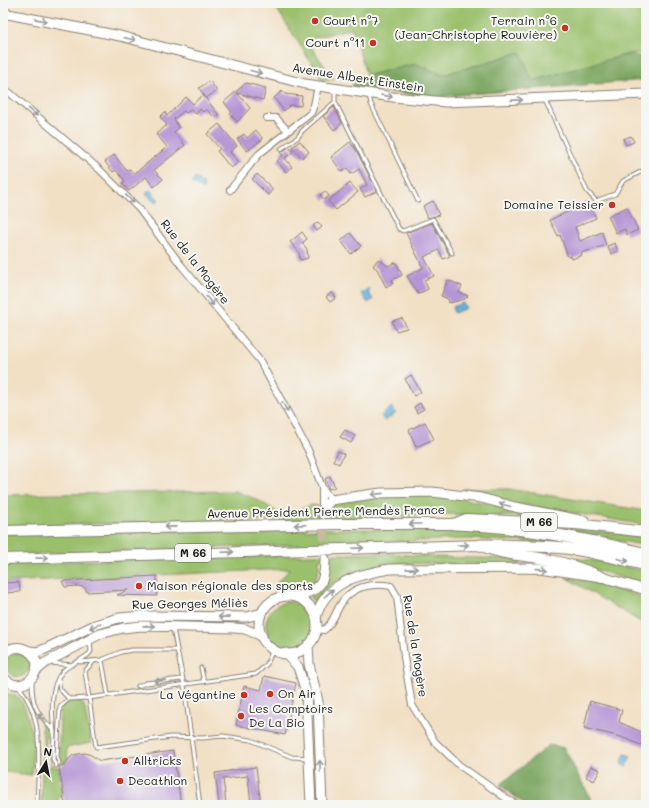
<svg xmlns="http://www.w3.org/2000/svg" width="649" height="808" font-family="Mali,sans-serif">
<rect width="100%" height="100%" fill="#f6f6f2"/>
<filter id="ink" filterUnits="userSpaceOnUse"><feTurbulence type="fractalNoise" baseFrequency=".025" numOctaves="2"/><feDisplacementMap in="SourceGraphic" scale="8" xChannelSelector="R" yChannelSelector="G"/><feConvolveMatrix kernelMatrix="1 2 1 2 8 2 1 2 1" color-interpolation-filters="sRGB"/></filter>
<filter id="wash" filterUnits="userSpaceOnUse"><feTurbulence type="fractalNoise" baseFrequency=".012" numOctaves="4" result="noise"/><feDisplacementMap in="SourceGraphic" scale="16" xChannelSelector="R" yChannelSelector="G"/><feGaussianBlur stdDeviation="0.9" result="paint"/><feColorMatrix in="noise" values="0 0 0 0 0 0 0 0 0 0 0 0 0 0 0 0 0 1.4 0 .05"/><feComposite in="paint" operator="in"/></filter>
<g filter="url(#wash)">
<rect width="100%" height="100%" fill="#f2e0c5"/>
<path fill="#9ac06c" stroke="#5b6e44" d="M273 3H646V57L637 53 629 54 532 81 521 52 443 75 416 64 367 77 352 28 306 40 334 79 322 80Z
M463 489H509L646 511V525L519 504Z
M235 491 256 499 282 515 312 505 318 506 320 516 328 515 327 511 334 502C369 498 405 493 441 496 475 499 509 509 543 517V518L449 514 318 520 217 521 3 526V495Z
M558 528 584 529 646 537V546Z
M330 529 466 530 569 543 568 544 469 539 3 555V534Z
M386 553 434 557 520 559V564L385 563 357 571 338 580 323 591 315 603 310 597C327 587 327 577 327 559H319C320 570 318 576 312 585L274 586 290 569 3 582V563Z
M547 555 597 561 646 571V585Z
M565 577 596 583 646 598V625Z
M266 625a23 23 0 1 1 46 0a23 23 0 1 1-46 0Z
M6 665a12 12 0 1 1 24 0a12 12 0 1 1-24 0Z
M3 692 19 697C33 719 34 750 32 775L3 772Z
M75 701 81 702 84 705 91 743 66 748 68 758 64 764 60 760 59 751 60 712 64 704Z
M41 721 47 728 44 768 51 767V732L52 764 54 767H59L61 778H59L60 784H62L63 792 59 797 56 805H41L43 740Z"/>
<path fill="#7ba660" stroke="#4c613e" d="M521 52 532 81 629 54 646 58V80L433 97 351 87 359 77 416 64 443 75Z
M549 745 564 748 594 805H526L500 785Z"/>
<path fill="#63b5de" stroke="#40687d" d="M195 178 204 184 203 190 192 183Z
M150 190 159 200 155 203 146 193Z
M369 288 370 290 368 293 373 299 370 302H367L361 293Z
M463 303 466 308 454 313 452 307Z
M392 407 396 413 385 421 381 416Z
M625 754 631 756 626 767 621 764Z"/>
<g id="blocks">
<path fill="#b695d6" d="M210 81 217 91 206 98 199 88Z
M246 83 266 88 263 100 237 93 250 108 237 122 230 114 232 112 224 102Z
M282 91 285 94 302 96 301 106 290 105 284 111 274 98Z
M203 95 219 115 215 118 206 109 203 112 200 109 196 114 191 110 186 113 184 111 174 119 179 128 174 132 185 145 154 170 163 179 154 187 146 177 129 191 122 183 125 181 116 170 113 172 105 162 114 155 127 171 130 169 134 174 167 147 156 134 167 125 160 117 165 112 167 116 186 97 193 104Z
M334 107 342 123 334 130 323 116Z
M219 124 237 146 230 152 239 162 231 168 217 151 220 149 207 134Z
M256 130 263 139 247 151 237 139 244 134 247 138Z
M631 136 634 142 626 145 623 139Z
M300 141 309 152 302 158 292 147Z
M350 142 356 150 377 191 365 197 360 189 367 185 359 169 351 174 347 168 342 172 331 157Z
M289 147 293 152 285 158 292 167 286 172 277 161 283 155 280 153Z
M257 174 273 189 268 195 252 179Z
M350 183 358 192 336 210 328 201Z
M325 191 329 196 324 200 320 195Z
M433 201 439 215 428 218 423 206Z
M588 202 596 218 575 227 580 241 602 232 606 245 581 253 582 255 572 259 571 256 568 257 560 235 558 236 550 220Z
M627 207 638 230 627 235 625 229 616 233 608 216Z
M318 222 322 227 317 231 313 226Z
M432 223 450 256 443 259 439 250 424 257 434 276 424 280 428 289 418 294 407 276 423 268 406 233Z
M302 232 307 239 302 243 307 249 308 258 300 260 299 252 290 242Z
M350 233 361 246 351 254 341 241Z
M615 243 618 251 611 254 607 246Z
M378 259 388 266 396 262 402 275 392 280 393 283 386 287 377 269 373 266Z
M448 280 462 286 459 292 468 296 465 299 449 303 448 299 441 296Z
M332 292 336 298 330 302 326 297Z
M402 318 407 328 396 331 392 321Z
M411 375 421 392 414 396 405 379Z
M420 403 424 409 417 413 414 407Z
M425 422 434 439 416 447 409 430Z
M345 430 355 436 351 443 340 437Z
M338 451 344 454 339 464 333 461Z
M330 476 335 487 329 489 325 479Z
M157 576V596L117 595 128 590 87 592 85 588 79 586 65 587 62 581Z
M19 582 20 592 3 593V583Z
M264 676 296 683 285 735 236 725 244 686 261 690Z
M590 701 622 710 619 722 646 734V747L621 737 584 728Z
M173 751 181 805H65L59 767 62 766 73 755 85 753 91 755 100 761Z
M591 766 600 770 594 781 586 777Z
M256 767 261 805H251L248 776 223 779 226 803 219 804 215 773Z"/>
</g>
</g>
<g filter="url(#ink)">
<use href="#blocks" fill-opacity="0" stroke="#877e70" stroke-width="1"/>
<g fill="none" stroke-linecap="round" stroke-linejoin="round">
<path stroke="#c7b9a3" stroke-width="9" stroke-dasharray="9 4.5" stroke-linecap="butt" d="M323 518 325 557"/>
<defs>
<path id="lane" d="M335 90V102L399 229 403 231 433 219 452 253
M369 95 371 104 418 201
M545 100 587 191 596 201 615 194 623 181 646 169
M281 149 298 137 302 131 335 102
M173 629 184 685 200 805
M3 636 9 648
M273 649 267 664 256 674 89 698 96 747 171 737 202 738 223 736 251 740 292 757 308 758
M102 660 108 695
M80 662 102 660 121 652 132 650H177
M51 663 72 665
M201 668 204 682
M58 679 60 689 69 699
M32 682C32 710 38 712 54 732L53 759 56 766
M18 686C46 717 38 766 37 805
M138 686 146 683 182 679
M54 732C52 714 49 686 63 671 70 664 81 661 89 654L91 651 90 641
M59 763 57 756 60 707 69 699 89 698 85 671 94 661"/>
<path id="street" d="M3 87 99 169 139 209 181 265 260 361 308 450 322 487V504L324 508
M267 118H276L288 131
M230 190 259 154 311 113 314 105 318 86
M322 487 331 500
M317 629 324 630C332 624 334 616 339 607 349 587 370 582 391 586L397 596 404 657 412 705 435 742 459 765 510 801 519 805"/>
<path id="secondary" d="M3 13 120 36 305 84 393 97 446 102 646 94
M323 514 324 508 331 500 381 493 432 492 481 498 515 507 585 521
M259 625a29 29 0 1 1 58 0a29 29 0 1 1-58 0Z
M295 597C320 590 325 585 325 559
M316 618C324 583 358 574 390 569L540 568 602 577 646 590
M308 645 309 664 318 701 322 805
M30 651 37 652 45 649 95 625 119 618 143 616 247 617 262 613
M286 653 298 667 306 692 311 805
M3 655C15 642 31 647 37 663 37 682 17 693 3 677
M37 670 45 663 100 634 123 628 141 626 235 628 245 629 262 636"/>
<path id="primary" d="M3 531 339 524H454L466 519 576 524 646 532
M3 559 480 545C500 555 524 555 546 559 565 563 584 569 602 577"/>
<path id="highway" d="M454 524C519 526 583 538 646 554
M480 545C508 545 537 545 565 548 593 551 619 559 646 565"/>
</defs>
<use href="#lane" stroke="#877e70" stroke-width="5"/>
<use href="#street" stroke="#877e70" stroke-width="8"/>
<use href="#secondary" stroke="#877e70" stroke-width="11"/>
<use href="#primary" stroke="#877e70" stroke-width="12"/>
<use href="#highway" stroke="#877e70" stroke-width="13"/>
<use href="#lane" stroke="#fff" stroke-width="3"/>
<use href="#street" stroke="#fff" stroke-width="6"/>
<use href="#secondary" stroke="#fff" stroke-width="9"/>
<use href="#primary" stroke="#fff" stroke-width="10"/>
<use href="#highway" stroke="#fff" stroke-width="11"/>
</g>
<defs><path id="oneway-shaft" d="M-6 0H5M1.5-3L5.5 0L1.5 3" fill="none" stroke-width="1.6" stroke-linecap="round" stroke-linejoin="round"/></defs>
<g stroke="#999">
<use href="#oneway-shaft" transform="translate(41 20) rotate(11)"/>
<use href="#oneway-shaft" transform="translate(130 39) rotate(14)"/>
<use href="#oneway-shaft" transform="translate(256 72) rotate(14)"/>
<use href="#oneway-shaft" transform="translate(387 96) rotate(8)"/>
<use href="#oneway-shaft" transform="translate(517 100) rotate(-2)"/>
<use href="#oneway-shaft" transform="translate(33 112) rotate(41)"/>
<use href="#oneway-shaft" transform="translate(130 199) rotate(44)"/>
<use href="#oneway-shaft" transform="translate(210 301) rotate(51)"/>
<use href="#oneway-shaft" transform="translate(285 407) rotate(61)"/>
<use href="#oneway-shaft" transform="translate(377 494) rotate(174)"/>
<use href="#oneway-shaft" transform="translate(505 505) rotate(-165)"/>
<use href="#oneway-shaft" transform="translate(415 524) rotate(-180)"/>
<use href="#oneway-shaft" transform="translate(300 525) rotate(178)"/>
<use href="#oneway-shaft" transform="translate(170 527) rotate(179)"/>
<use href="#oneway-shaft" transform="translate(463 545) rotate(-1)"/>
<use href="#oneway-shaft" transform="translate(358 548) rotate(-2)"/>
<use href="#oneway-shaft" transform="translate(228 552) rotate(-2)"/>
<use href="#oneway-shaft" transform="translate(42 558) rotate(-1)"/>
<use href="#oneway-shaft" transform="translate(623 560) rotate(14)"/>
<use href="#oneway-shaft" transform="translate(412 569) rotate(-1)"/>
<use href="#oneway-shaft" transform="translate(542 569) rotate(4)"/>
<use href="#oneway-shaft" transform="translate(329 593) rotate(-41)"/>
<use href="#oneway-shaft" transform="translate(224 617) rotate(-179)"/>
<use href="#oneway-shaft" transform="translate(95 626) rotate(156)"/>
<use href="#oneway-shaft" transform="translate(149 626) rotate(1)"/>
<use href="#oneway-shaft" transform="translate(160 681) rotate(173)"/>
<use href="#oneway-shaft" transform="translate(42 718) rotate(-132)"/>
<use href="#oneway-shaft" transform="translate(320 766) rotate(-92)"/>
</g>
</g>
<g fill="#c8321e" stroke="#f6f6f2" stroke-width="1.5">
<circle cx="315" cy="21" r="4"/>
<circle cx="565" cy="28" r="4"/>
<circle cx="373" cy="43" r="4"/>
<circle cx="612" cy="205" r="4"/>
<circle cx="139" cy="586" r="4"/>
<circle cx="270" cy="694" r="4"/>
<circle cx="244" cy="695" r="4"/>
<circle cx="241" cy="716" r="4"/>
<circle cx="125" cy="761" r="4"/>
<circle cx="120" cy="781" r="4"/>
</g>
<g text-anchor="middle" stroke-width="4" stroke-linejoin="round" paint-order="stroke">
<g fill="#f6f6f2" stroke="#5d5d5c" stroke-width="1">
<rect x="521" y="513" width="36" height="18" rx="3"/>
<rect x="175" y="544" width="36" height="18" rx="3"/>
</g>
<g font-size="11" font-weight="bold" fill="#1c1c1c">
<text x="539" y="526">M 66</text>
<text x="193" y="557">M 66</text>
</g>
<g font-size="12" fill="#1c1c1c" stroke="#f6f6f2" text-anchor="start">
<text x="323" y="25">Court n°7</text>
<text x="557" y="25" text-anchor="end">Terrain n°6<tspan x="557" dy="14">(Jean-Christophe Rouvière)</tspan></text>
<text x="365" y="47" text-anchor="end">Court n°11</text>
<text x="604" y="209" text-anchor="end">Domaine Teissier</text>
<text x="147" y="590">Maison régionale des sports</text>
<text x="278" y="698">On Air</text>
<text x="236" y="699" text-anchor="end">La Végantine</text>
<text x="249" y="713">Les Comptoirs<tspan x="249" dy="14">De La Bio</tspan></text>
<text x="133" y="765">Alltricks</text>
<text x="128" y="785">Decathlon</text>
</g>
<g font-size="12" fill="#1c1c1c" stroke="#f6f6f2">
<text transform="translate(358 78) rotate(9)" y="4">Avenue Albert Einstein</text>
<text transform="translate(195 262) rotate(52)" y="4">Rue de la Mogère</text>
<text transform="translate(326 512) rotate(-1)" y="4">Avenue Président Pierre Mendès France</text>
<text transform="translate(190 604) rotate(-1)" y="4">Rue Georges Méliès</text>
<text transform="translate(415 646) rotate(81)" y="4">Rue de la Mogère</text>
</g>
</g>
<rect width="649" height="808" fill="none" stroke="#f6f6f2" stroke-width="16"/>
<g transform="translate(46 762) rotate(10)" stroke="#f6f6f2" stroke-width="3" paint-order="stroke">
<path d="M0-3L7 15L0 10L-7 15Z" fill="#1c1c1c"/>
<text y="-6" font-size="11" font-weight="bold" text-anchor="middle" fill="#1c1c1c">N</text>
</g>
</svg>
